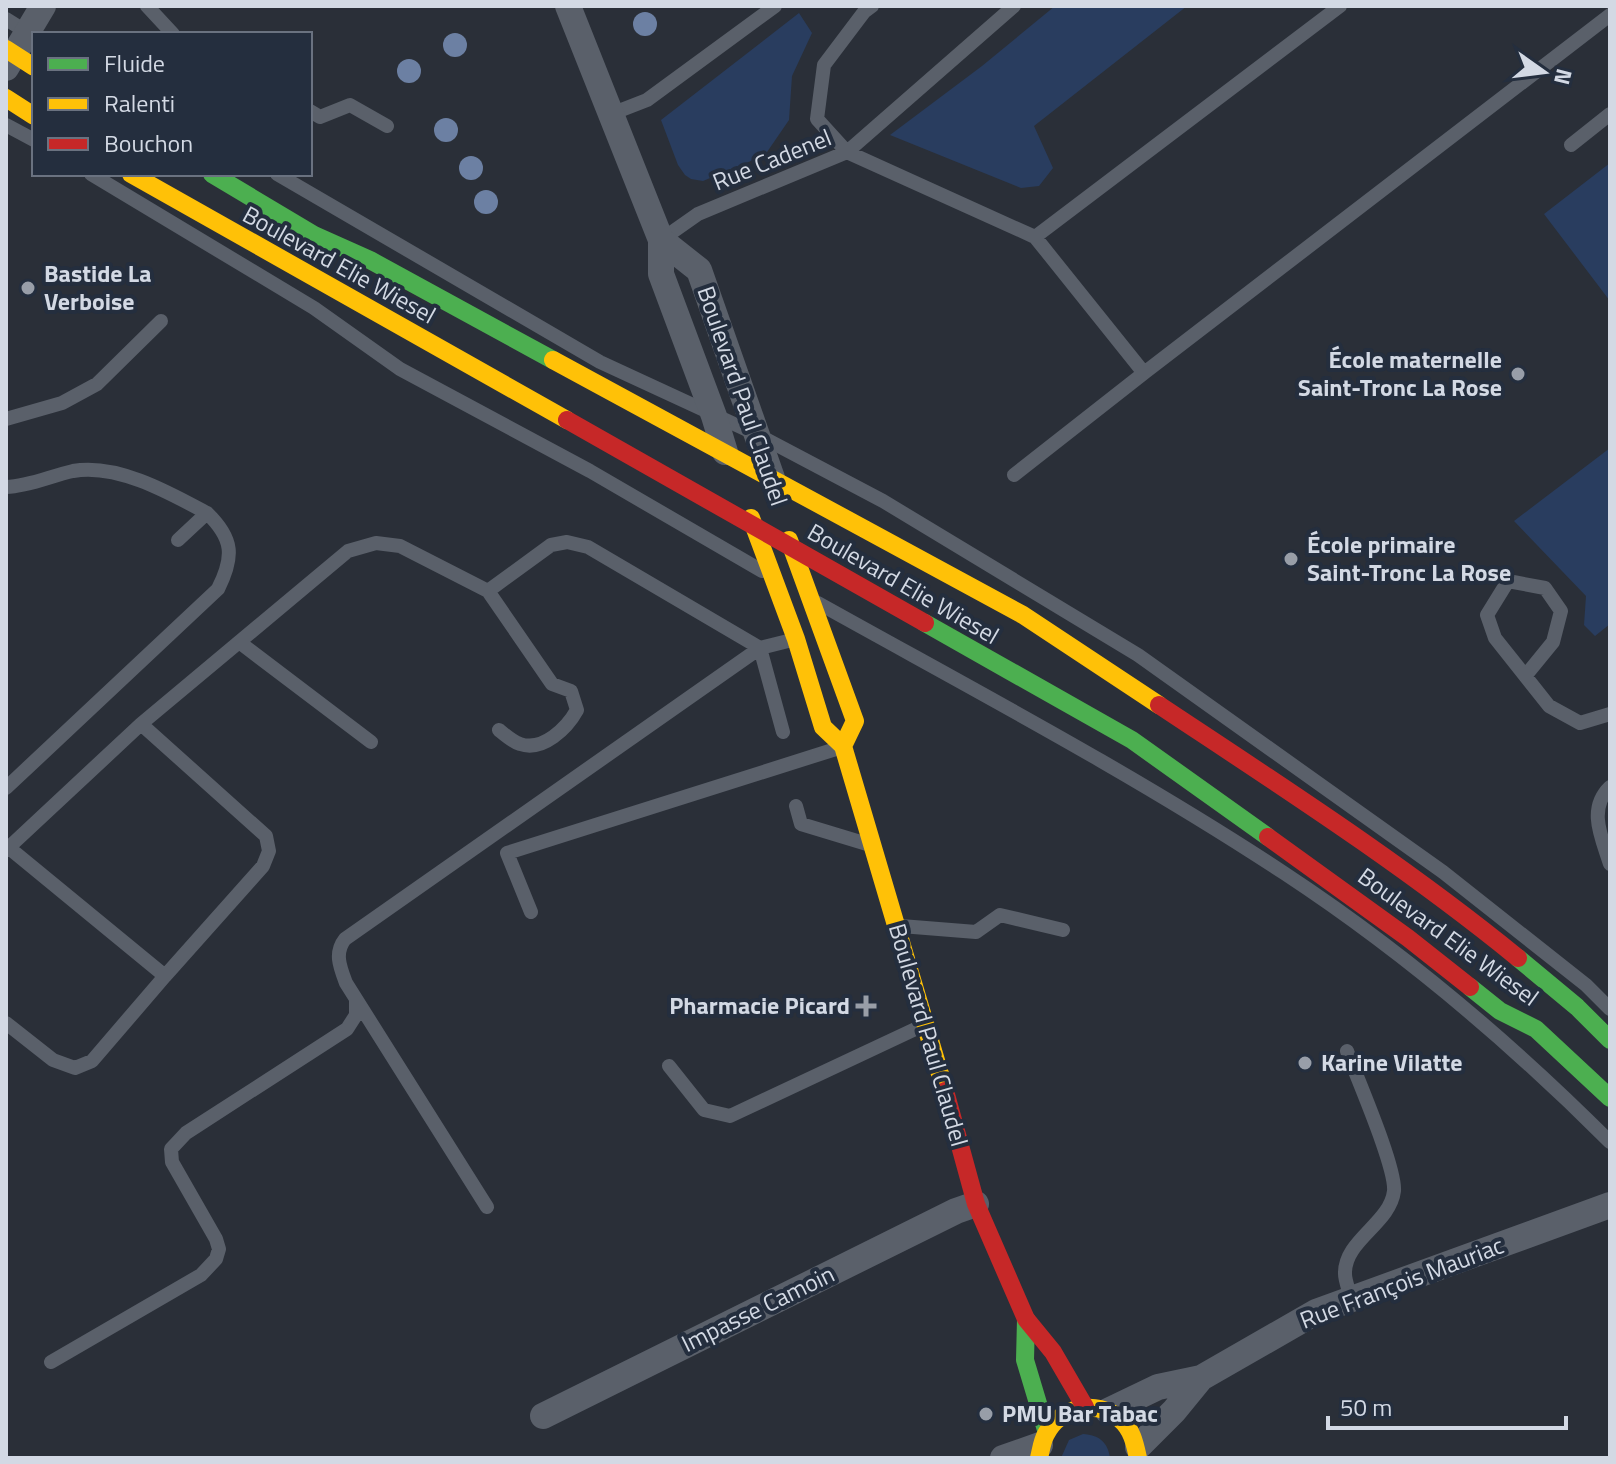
<svg xmlns="http://www.w3.org/2000/svg" width="1616" height="1464" font-family="'Titillium Web',sans-serif">
<rect width="100%" height="100%" fill="#2a2f38"/>
<path fill="#293d5f" d="M1055 6H1187L1034 126 1053 168 1039 186 1021 188 890 135 982 66Z
M799 13 812 33 792 76 789 120 765 155 703 181 691 179 685 175 678 165 661 120Z
M1610 163V301L1544 214Z
M1610 448V624L1595 636 1584 625 1586 596 1514 521Z
M1083 1434C1099 1435 1108 1442 1110 1458H1061L1069 1440Z"/>
<g fill="none" stroke-linecap="round" stroke-linejoin="round">
<path stroke="#5a606a" stroke-width="14" d="M147 6 173 34
M872 6 864 12 824 65 817 119 847 152 1014 6
M6 19 30 34
M310 111 320 117 350 105 387 126
M611 114 647 100 775 6
M6 125 34 140
M1571 145 1610 114
M91 174 314 308 400 369 590 471 762 571
M277 174 600 362 758 435 883 501 1138 655 1443 872 1586 985 1610 1009
M1035 237 1340 6
M661 240 698 214 847 152 1035 237 1144 373 1014 475
M1144 373 1610 15
M6 419 62 403 97 384 161 321
M6 487C30 486 50 476 73 471 117 463 170 493 207 513L178 540
M488 591 552 684 571 691 577 710C567 728 543 752 520 744 513 742 505 735 499 730
M818 603C974 690 1134 774 1284 873 1401 950 1511 1043 1610 1142
M239 642 371 742
M1526 675 1553 642 1561 611 1545 588 1508 581 1487 615 1495 638 1549 706 1580 723 1610 714
M783 732 760 648 796 639
M1610 787C1587 809 1602 838 1610 864
M6 788 218 589C234 557 234 539 207 513
M796 806 801 824 867 844
M8 847 165 976 263 866 269 851 266 836 141 724
M6 850 141 724 348 551 376 543 400 546 488 591 551 545 567 542 588 547 760 648 345 939C334 953 340 967 346 983L487 1207
M531 912 507 853 839 748
M901 926 976 932 1000 915 1063 930
M6 1023 53 1060 75 1068 92 1061 165 976
M1347 1051C1357 1078 1396 1167 1394 1191 1390 1224 1344 1240 1345 1274 1345 1281 1349 1290 1351 1298
M669 1066 704 1110 730 1116 926 1024
M51 1362 201 1275 216 1259 219 1249 216 1239 172 1162 171 1149 186 1133 347 1029 356 1015V999"/>
<path stroke="#5a606a" stroke-width="26" d="M568 6 661 240V274L714 416 725 452
M6 68 43 6
M661 240 699 270 772 478
M1108 1411 1158 1387 1201 1378 1316 1312 1610 1205
M543 1416 956 1211 976 1204
M1138 1447 1174 1411 1201 1378
M1003 1458 1040 1445"/>
<path stroke="#4caf50" stroke-width="18" d="M212 174 314 235 370 260 553 360
M925 623 1132 740 1268 837
M1518 958 1577 1007 1610 1040
M1470 987 1500 1011 1536 1029 1610 1098
M1026 1319 1025 1360 1046 1430"/>
<path stroke="#ffc107" stroke-width="18" d="M6 49 34 67
M6 98 34 116
M131 174 567 420
M553 360 1023 615 1159 705
M751 518 796 639 823 727 843 746 945 1091
M789 540 855 721 843 746
M1039 1458C1041 1450 1042 1441 1046 1434 1060 1407 1096 1399 1120 1419 1132 1429 1135 1444 1138 1458"/>
<path stroke="#c62828" stroke-width="18" d="M567 420 925 623
M1159 705C1281 786 1404 865 1518 958
M1268 837 1408 938 1470 987
M945 1091 976 1204 1026 1319 1053 1352 1085 1407"/>
</g>
<g fill="#6c80a3">
<circle cx="645" cy="24" r="12"/>
<circle cx="455" cy="45" r="12"/>
<circle cx="409" cy="71" r="12"/>
<circle cx="446" cy="130" r="12"/>
<circle cx="471" cy="168" r="12"/>
<circle cx="486" cy="202" r="12"/>
</g>
<g fill="#989ea8" stroke="#242e3e" stroke-width="3">
<circle cx="28" cy="288" r="8"/>
<circle cx="1518" cy="374" r="8"/>
<circle cx="1291" cy="559" r="8"/>
<path d="M862 994h8v8h8v8h-8v8h-8v-8h-8v-8h8z"/>
<circle cx="1305" cy="1063" r="8"/>
<circle cx="986" cy="1414" r="8"/>
</g>
<g text-anchor="middle" stroke-width="8" stroke-linejoin="round" paint-order="stroke">
<g font-size="24" fill="#d3d9e4" stroke="#242e3e">
<text transform="translate(772 160) rotate(-22)" y="8">Rue Cadenel</text>
<text transform="translate(339 265) rotate(29)" y="8">Boulevard Elie Wiesel</text>
<text transform="translate(742 396) rotate(71)" y="8">Boulevard Paul Claudel</text>
<text transform="translate(903 584) rotate(30)" y="8">Boulevard Elie Wiesel</text>
<text transform="translate(1448 937) rotate(36)" y="8">Boulevard Elie Wiesel</text>
<text transform="translate(928 1035) rotate(74)" y="8">Boulevard Paul Claudel</text>
<text transform="translate(1402 1283) rotate(-21)" y="8">Rue François Mauriac</text>
<text transform="translate(758 1309) rotate(-26)" y="8">Impasse Camoin</text>
</g>
<g font-size="24" font-weight="bold" fill="#d3d9e4" stroke="#242e3e" text-anchor="start">
<text x="44" y="282">Bastide La<tspan x="44" dy="28">Verboise</tspan></text>
<text x="1502" y="368" text-anchor="end">École maternelle<tspan x="1502" dy="28">Saint-Tronc La Rose</tspan></text>
<text x="1307" y="553">École primaire<tspan x="1307" dy="28">Saint-Tronc La Rose</tspan></text>
<text x="850" y="1014" text-anchor="end">Pharmacie Picard</text>
<text x="1321" y="1071">Karine Vilatte</text>
<text x="1002" y="1422">PMU Bar Tabac</text>
</g>
</g>
<rect width="1616" height="1464" fill="none" stroke="#d3d9e4" stroke-width="16"/>
<rect x="32" y="32" width="280" height="144" fill="#242e3e" stroke="#6a7280" stroke-width="2"/>
<rect x="48" y="58" width="40" height="12" fill="#4caf50" stroke="#6a7280" stroke-width="2"/>
<text x="104" y="72" font-size="24" fill="#d3d9e4">Fluide</text>
<rect x="48" y="98" width="40" height="12" fill="#ffc107" stroke="#6a7280" stroke-width="2"/>
<text x="104" y="112" font-size="24" fill="#d3d9e4">Ralenti</text>
<rect x="48" y="138" width="40" height="12" fill="#c62828" stroke="#6a7280" stroke-width="2"/>
<text x="104" y="152" font-size="24" fill="#d3d9e4">Bouchon</text>
<g transform="translate(1544 72) rotate(104)" stroke="#242e3e" stroke-width="6" paint-order="stroke">
<path d="M0-6L14 30L0 20L-14 30Z" fill="#d3d9e4"/>
<text y="-12" font-size="22" font-weight="bold" text-anchor="middle" fill="#d3d9e4">N</text>
</g>
<path d="M1328 1416v12h238v-12" fill="none" stroke="#d3d9e4" stroke-width="4"/>
<text x="1340" y="1416" font-size="24" fill="#d3d9e4" stroke="#242e3e" stroke-width="6" paint-order="stroke">50 m</text>
</svg>
